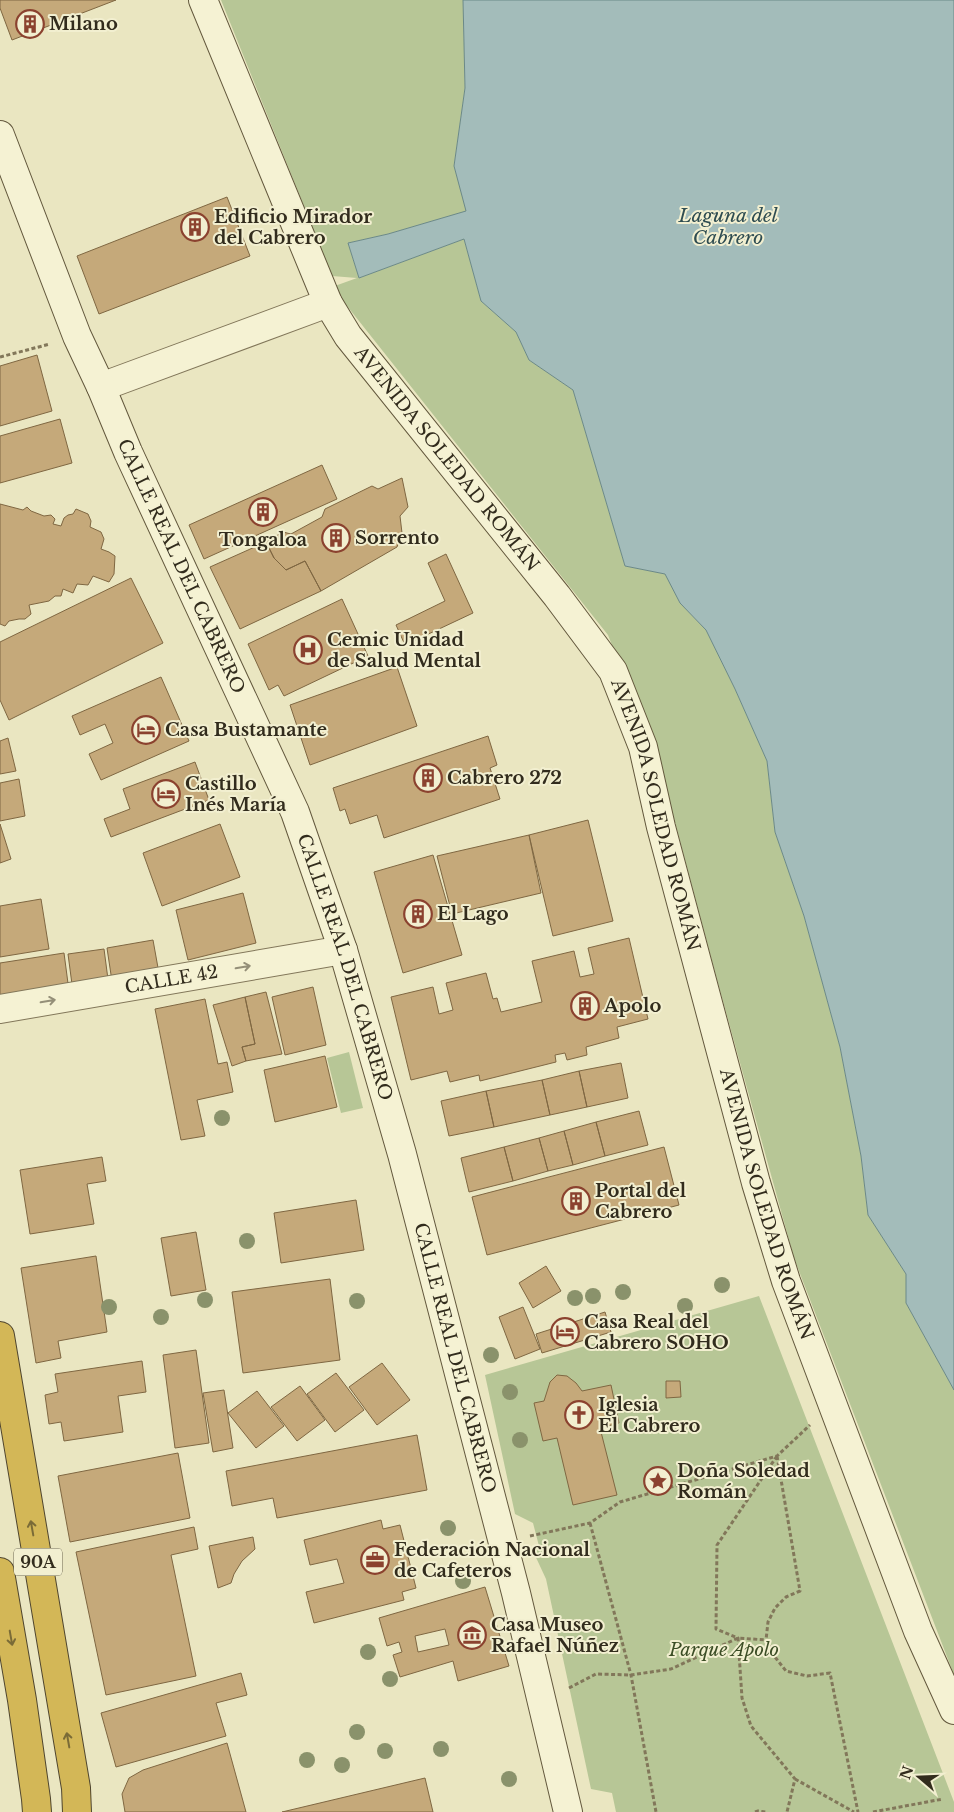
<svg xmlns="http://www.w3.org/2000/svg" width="954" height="1812" font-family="'Libre Baskerville',serif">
<rect width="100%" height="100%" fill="#eae6c1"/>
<path fill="#b7c696" d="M221 0H463L465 88 454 166 467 211 388 234 348 243 359 278 464 239 481 301 516 332 529 360 573 390 625 566 666 574 680 603 706 630 735 689 767 761 775 832 804 916 840 1047 861 1156 868 1215 906 1274V1303L954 1390V1675L794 1258 716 976 661 770 608 635 332 287 357 278 332 276Z
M349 1052 363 1108 341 1113 327 1058Z
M759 1296 954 1802V1812H616L612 1793 591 1789 546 1579 533 1551 539 1546 533 1523 515 1514 485 1375Z"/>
<path fill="#a3bcba" stroke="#6b8988" d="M463 0H954V1390L906 1303V1274L868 1215 861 1156 840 1047 804 916 775 832 767 761 735 689 706 630 680 603 665 574 625 566 573 390 529 360 516 332 481 301 464 239 359 278 348 243 388 234 466 211 454 166 465 88Z"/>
<path fill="#c5a97a" stroke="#7f6742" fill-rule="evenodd" d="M0 0H116L12 40 0 8Z
M227 197 250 256 99 314 77 256Z
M37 355 52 411 0 426V366Z
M60 419 72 463 0 483V436Z
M322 465 337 499 204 559 189 525Z
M402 478 408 507 400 516 402 533 397 547 321 591 305 561 286 570 274 558 266 542 283 532 291 534 322 517 325 509 372 486 378 489Z
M0 504 23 510 27 507 31 511 44 516 51 515 55 519 53 524 61 526 64 518 68 515 73 514 76 509 88 514 91 521 90 527 101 532 104 539 101 549 109 552 115 556 114 574 109 582 93 576 88 585 77 584 73 593 63 589 61 596H55L49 601 29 605 31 614 25 619H19L9 621 5 626 0 624Z
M266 542 274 558 286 570 305 561 321 591 240 629 210 567Z
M446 554 473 613 405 645 396 625 445 601 428 563Z
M131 578 163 643 9 720 0 700V642Z
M342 599 368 656 284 696 278 685 269 690 248 644Z
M397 667 417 726 310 765 290 705Z
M161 677 189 741 101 780 89 754 113 743 105 724 80 735 72 716Z
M488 736 497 765 490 768 500 799 384 838 377 815 350 824 345 809 340 811 333 788Z
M8 738 16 771 0 774V741Z
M195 762 209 800 111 837 104 819 130 809 123 789Z
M19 779 25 816 0 821V783Z
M588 820 613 921 553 936 529 835Z
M0 824 11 859 0 863Z
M220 824 240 877 162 906 143 853Z
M529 835 541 893 452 914 437 856Z
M433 855 462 955 403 973 374 872Z
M243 893 256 943 188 960 176 910Z
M41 899 49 949 0 957V906Z
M629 938 648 1019 617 1027 619 1038 586 1047 587 1055 567 1060 565 1053 555 1055 556 1062 480 1081 479 1075 450 1082 447 1071 411 1080 391 997 433 987 439 1014 453 1010 446 983 486 973 493 999 497 998 501 1012 542 1002 532 961 574 951 580 977 594 974 588 948Z
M153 940 160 979 113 988 107 948Z
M104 949 109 987 73 992 68 954Z
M64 953 69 991 0 1003V963Z
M313 987 326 1045 285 1055 272 997Z
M266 992 282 1054 246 1061 242 1047 255 1044 245 997Z
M245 997 255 1044 242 1047 246 1061 232 1066 213 1005Z
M205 999 218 1064 227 1062 233 1092 197 1100 205 1136 181 1140 155 1009Z
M325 1056 337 1107 275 1122 264 1070Z
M621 1063 628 1098 587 1107 579 1071Z
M579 1071 587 1107 550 1115 542 1080Z
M542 1080 550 1115 494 1127 486 1091Z
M486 1091 494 1127 449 1136 441 1101Z
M639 1111 648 1145 605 1156 596 1122Z
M596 1122 605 1156 573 1165 564 1131Z
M564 1131 573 1165 548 1171 539 1138Z
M539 1138 548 1171 513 1181 504 1147Z
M504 1147 513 1181 469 1192 461 1158Z
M664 1147 679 1205 487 1255 472 1197Z
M102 1157 106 1181 87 1184 94 1224 30 1234 20 1170Z
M356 1200 364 1250 281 1263 274 1213Z
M196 1232 206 1290 171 1296 161 1238Z
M96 1256 107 1332 58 1341 61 1358 36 1363 21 1268Z
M546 1266 561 1291 533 1308 519 1283Z
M330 1279 340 1360 243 1373 232 1292Z
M523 1307 540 1349 515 1359 499 1317Z
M605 1312 611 1332 542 1353 536 1334Z
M196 1350 209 1443 175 1448 163 1355Z
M142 1361 146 1392 118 1396 123 1432 64 1441 61 1422 49 1424 45 1395 58 1392 55 1374Z
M382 1363 410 1400 377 1425 349 1387Z
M336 1373 364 1410 335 1432 307 1394Z
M557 1375 567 1376 576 1383 582 1391 611 1385 619 1423 600 1428 617 1495 573 1505 557 1438 543 1441 534 1403 544 1401 550 1382Z
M666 1381H680L681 1397 666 1398Z
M300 1386 325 1420 297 1441 271 1407Z
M224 1390 233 1448 213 1452 203 1393Z
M257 1391 284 1426 256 1448 228 1413Z
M417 1435 427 1490 277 1518 273 1498 232 1506 226 1471Z
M178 1453 190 1518 70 1542 58 1476Z
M381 1520 383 1529 400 1525 416 1588 402 1592 404 1600 314 1623 306 1592 344 1583 337 1559 310 1565 304 1540Z
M194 1527 198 1549 171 1555 196 1676 106 1695 76 1552Z
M253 1537 255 1549 242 1561 234 1574 231 1583 218 1588 209 1546Z
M485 1587 509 1666 458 1681 453 1661 400 1677 393 1655 402 1652 399 1642 387 1646 379 1618ZM445 1629 449 1645 418 1652 415 1636Z
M241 1673 247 1695 216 1703 226 1736 116 1767 101 1713Z
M227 1743 246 1812H125L122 1794 129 1778 143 1770Z
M425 1778 433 1812H282Z"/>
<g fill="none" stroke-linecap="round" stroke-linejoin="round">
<defs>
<g id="street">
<path d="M101 387 328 303"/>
<path id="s1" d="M0 1009 343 950"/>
</g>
<g id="secondary">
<path id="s2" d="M203 0 328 303 348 336 557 596 613 671 643 747 661 827 756 1183 786 1281 918 1631 954 1710"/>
<path id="s3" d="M0 135 77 336 101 387 128 452 295 812 343 950 402 1154 516 1593 568 1812"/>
</g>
<path id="highway" d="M0 1336 76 1788 77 1812
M0 1572 22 1700 36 1799 37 1812"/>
</defs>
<use href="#street" stroke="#82775a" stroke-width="30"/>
<use href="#secondary" stroke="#63583d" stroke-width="30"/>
<use href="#highway" stroke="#4f452e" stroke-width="30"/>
<path stroke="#82775a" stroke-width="3" stroke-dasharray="4 2.5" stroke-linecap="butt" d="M0 357 50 344
M777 1456 800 1591 786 1597 775 1608 768 1622 766 1640 775 1657 786 1671 807 1676 830 1673 858 1812
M777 1456 717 1545 716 1629 738 1638 742 1698 751 1726 795 1779 787 1812
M590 1523 631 1675 656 1812
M530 1536 590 1523 620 1502 777 1456 810 1425
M569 1688 596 1674 631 1675 671 1669 738 1638 766 1640
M795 1779 854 1812
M755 1812 758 1811 766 1812
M873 1812 943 1799"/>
<use href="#street" stroke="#f5f2d3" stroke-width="28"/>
<use href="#secondary" stroke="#f5f2d3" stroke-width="28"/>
<use href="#highway" stroke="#d3b757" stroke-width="28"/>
</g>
<g fill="#8a926b">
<circle cx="222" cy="1118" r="8"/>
<circle cx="247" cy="1241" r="8"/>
<circle cx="722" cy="1285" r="8"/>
<circle cx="623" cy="1292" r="8"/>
<circle cx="593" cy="1296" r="8"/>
<circle cx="575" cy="1298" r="8"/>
<circle cx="205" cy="1300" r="8"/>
<circle cx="357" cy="1301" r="8"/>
<circle cx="685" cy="1306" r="8"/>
<circle cx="109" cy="1307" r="8"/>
<circle cx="161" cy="1317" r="8"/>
<circle cx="491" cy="1355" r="8"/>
<circle cx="510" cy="1392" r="8"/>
<circle cx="520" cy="1440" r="8"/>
<circle cx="448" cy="1528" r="8"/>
<circle cx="463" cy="1581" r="8"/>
<circle cx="368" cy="1652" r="8"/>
<circle cx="390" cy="1679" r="8"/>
<circle cx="357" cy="1732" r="8"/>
<circle cx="441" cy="1749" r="8"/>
<circle cx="385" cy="1751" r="8"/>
<circle cx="307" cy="1760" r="8"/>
<circle cx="342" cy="1765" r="8"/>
<circle cx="509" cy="1779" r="8"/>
</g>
<defs><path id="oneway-shaft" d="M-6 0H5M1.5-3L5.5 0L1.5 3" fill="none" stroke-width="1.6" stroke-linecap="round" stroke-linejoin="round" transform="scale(1.25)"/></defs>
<g stroke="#948f78">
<use href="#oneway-shaft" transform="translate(243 967) rotate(-10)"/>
<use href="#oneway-shaft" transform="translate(48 1001) rotate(-10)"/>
</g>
<g stroke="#7a6b37">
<use href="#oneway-shaft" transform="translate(32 1528) rotate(-100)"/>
<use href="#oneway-shaft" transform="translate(11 1638) rotate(80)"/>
<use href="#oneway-shaft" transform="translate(68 1740) rotate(-100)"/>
</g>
<defs>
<symbol id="building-ring" viewBox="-11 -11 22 22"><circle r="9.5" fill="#f2efd0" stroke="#8b422f" stroke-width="1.5"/><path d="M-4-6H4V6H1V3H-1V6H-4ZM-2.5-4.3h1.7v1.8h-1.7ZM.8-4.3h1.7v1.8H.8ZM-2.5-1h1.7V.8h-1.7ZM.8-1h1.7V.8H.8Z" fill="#8b422f"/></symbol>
<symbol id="hospital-ring" viewBox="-11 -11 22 22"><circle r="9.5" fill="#f2efd0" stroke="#8b422f" stroke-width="1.5"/><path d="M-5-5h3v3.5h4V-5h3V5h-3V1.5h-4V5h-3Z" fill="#8b422f"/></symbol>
<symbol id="hotel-ring" viewBox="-11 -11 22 22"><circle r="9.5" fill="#f2efd0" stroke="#8b422f" stroke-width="1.5"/><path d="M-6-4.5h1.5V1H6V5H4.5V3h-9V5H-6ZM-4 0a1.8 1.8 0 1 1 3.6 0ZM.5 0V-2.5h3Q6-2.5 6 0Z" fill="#8b422f"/></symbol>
<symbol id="church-ring" viewBox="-11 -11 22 22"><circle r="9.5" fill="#f2efd0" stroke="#8b422f" stroke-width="1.5"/><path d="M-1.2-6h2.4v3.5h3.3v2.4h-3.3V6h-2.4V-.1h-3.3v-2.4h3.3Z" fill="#8b422f"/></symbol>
<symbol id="sight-ring" viewBox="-11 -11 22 22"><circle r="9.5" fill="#f2efd0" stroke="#8b422f" stroke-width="1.5"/><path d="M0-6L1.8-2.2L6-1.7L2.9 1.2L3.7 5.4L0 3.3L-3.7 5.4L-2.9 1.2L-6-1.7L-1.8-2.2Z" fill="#8b422f"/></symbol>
<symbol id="office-ring" viewBox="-11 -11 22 22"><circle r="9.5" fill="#f2efd0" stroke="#8b422f" stroke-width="1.5"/><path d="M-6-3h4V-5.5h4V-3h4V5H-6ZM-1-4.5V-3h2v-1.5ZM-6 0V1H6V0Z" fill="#8b422f"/></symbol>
<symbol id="museum-ring" viewBox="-11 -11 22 22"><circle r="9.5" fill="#f2efd0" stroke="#8b422f" stroke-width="1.5"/><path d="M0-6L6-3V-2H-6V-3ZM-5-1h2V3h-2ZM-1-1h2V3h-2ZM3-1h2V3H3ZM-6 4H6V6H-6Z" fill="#8b422f"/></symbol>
</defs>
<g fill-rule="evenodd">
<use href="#building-ring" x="14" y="8" width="32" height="32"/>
<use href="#building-ring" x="179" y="211" width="32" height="32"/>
<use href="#building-ring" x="247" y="496" width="32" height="32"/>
<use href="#building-ring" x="320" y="522" width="32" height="32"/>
<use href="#hospital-ring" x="292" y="634" width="32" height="32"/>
<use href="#hotel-ring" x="130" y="714" width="32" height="32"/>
<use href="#building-ring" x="412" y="762" width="32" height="32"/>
<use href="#hotel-ring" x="150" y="778" width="32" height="32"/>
<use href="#building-ring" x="402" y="898" width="32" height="32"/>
<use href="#building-ring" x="569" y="990" width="32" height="32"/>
<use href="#building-ring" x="560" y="1185" width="32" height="32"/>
<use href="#hotel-ring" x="549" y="1316" width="32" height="32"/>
<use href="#church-ring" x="563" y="1399" width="32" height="32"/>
<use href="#sight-ring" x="642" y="1465" width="32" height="32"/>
<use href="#office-ring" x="359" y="1544" width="32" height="32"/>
<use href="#museum-ring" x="456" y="1619" width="32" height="32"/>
</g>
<g text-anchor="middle" stroke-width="4" stroke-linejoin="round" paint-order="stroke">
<rect fill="#f2efd0" stroke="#6c6653" stroke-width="1" x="14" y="1548.5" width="48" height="27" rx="4"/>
<g font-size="16" font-weight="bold" fill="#322c1d">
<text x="38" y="1568">90A</text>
</g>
<g font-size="18" font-weight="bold" fill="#322c1d" stroke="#f2efd0" text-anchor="start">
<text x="49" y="30">Milano</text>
<text x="214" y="223">Edificio Mirador<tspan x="214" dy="21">del Cabrero</tspan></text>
<text x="355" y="544">Sorrento</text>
<text x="263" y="546" text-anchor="middle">Tongaloa</text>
<text x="327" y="646">Cemic Unidad<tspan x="327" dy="21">de Salud Mental</tspan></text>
<text x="165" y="736">Casa Bustamante</text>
<text x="447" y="784">Cabrero 272</text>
<text x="185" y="790">Castillo<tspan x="185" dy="21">Inés María</tspan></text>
<text x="437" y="920">El Lago</text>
<text x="604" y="1012">Apolo</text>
<text x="595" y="1197">Portal del<tspan x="595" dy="21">Cabrero</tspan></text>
<text x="584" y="1328">Casa Real del<tspan x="584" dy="21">Cabrero SOHO</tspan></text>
<text x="598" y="1411">Iglesia<tspan x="598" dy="21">El Cabrero</tspan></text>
<text x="677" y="1477">Doña Soledad<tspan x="677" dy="21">Román</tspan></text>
<text x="394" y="1556">Federación Nacional<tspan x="394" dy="21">de Cafeteros</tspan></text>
<text x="491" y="1631">Casa Museo<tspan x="491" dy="21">Rafael Núñez</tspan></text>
</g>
<g font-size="18" fill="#322c1d" stroke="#f2efd0">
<text dy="6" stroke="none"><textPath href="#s2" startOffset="524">AVENIDA SOLEDAD ROMÁN</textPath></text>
<text dy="6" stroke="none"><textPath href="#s3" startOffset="468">CALLE REAL DEL CABRERO</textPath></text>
<text dy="6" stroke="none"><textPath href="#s2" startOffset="944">AVENIDA SOLEDAD ROMÁN</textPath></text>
<text dy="6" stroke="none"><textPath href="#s3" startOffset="902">CALLE REAL DEL CABRERO</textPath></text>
<text dy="6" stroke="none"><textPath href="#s1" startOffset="174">CALLE 42</textPath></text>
<text dy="6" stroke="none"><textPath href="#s2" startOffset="1349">AVENIDA SOLEDAD ROMÁN</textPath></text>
<text dy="6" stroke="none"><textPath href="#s3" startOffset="1308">CALLE REAL DEL CABRERO</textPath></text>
</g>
<g font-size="18" font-style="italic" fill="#3b4d25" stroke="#f2efd0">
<text x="724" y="1656">Parque Apolo</text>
</g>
<g font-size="19" font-style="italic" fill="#2e4c51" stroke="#f2efd0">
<text x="728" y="222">Laguna del<tspan x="728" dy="22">Cabrero</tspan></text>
</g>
</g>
<g transform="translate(919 1777) rotate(289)" stroke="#f2efd0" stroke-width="4" paint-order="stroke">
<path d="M0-4L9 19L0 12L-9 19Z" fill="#322c1d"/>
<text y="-8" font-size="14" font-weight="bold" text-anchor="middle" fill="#322c1d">N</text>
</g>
</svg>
